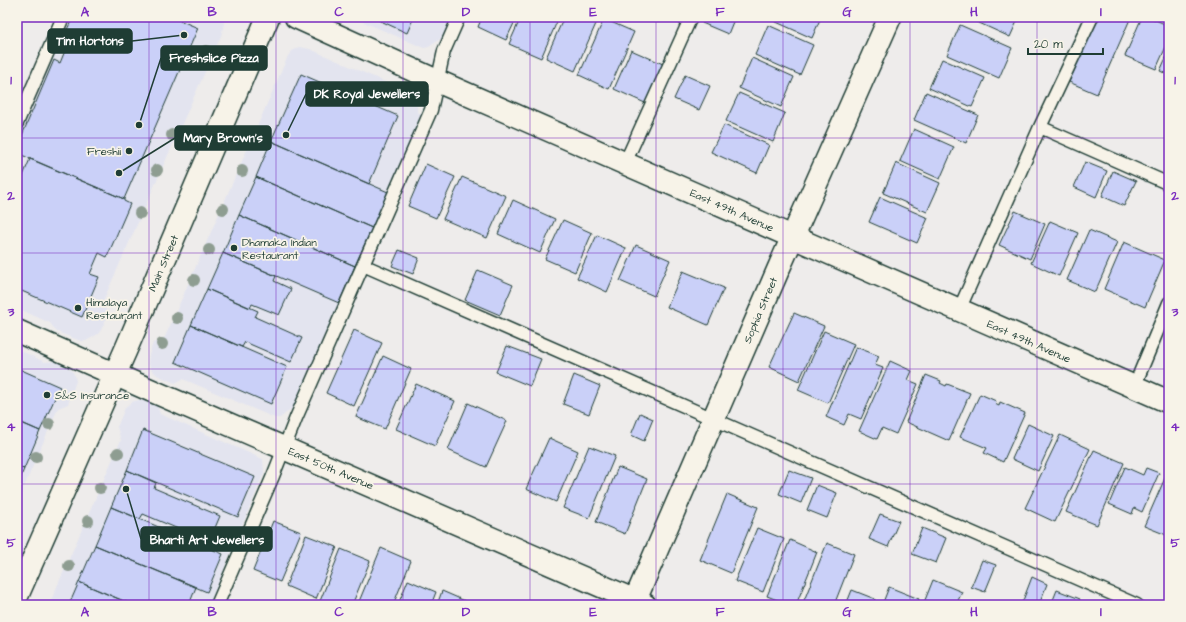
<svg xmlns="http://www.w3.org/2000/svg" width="1186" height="622" font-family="'Architects Daughter',sans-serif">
<rect width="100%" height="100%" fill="#eeeceb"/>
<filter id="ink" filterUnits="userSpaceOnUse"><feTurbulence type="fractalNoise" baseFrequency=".025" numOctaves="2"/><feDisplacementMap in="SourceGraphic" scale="8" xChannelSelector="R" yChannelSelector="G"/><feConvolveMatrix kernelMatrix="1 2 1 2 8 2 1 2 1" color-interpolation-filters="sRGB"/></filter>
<g filter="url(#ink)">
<path fill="#e3e4ef" d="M63 17H223L224 24 221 36 104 299 107 317 101 330 98 334 93 337 86 341H81L57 332 50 323 17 308V123Z
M352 17H458L448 41 440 39 429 47 424 48Z
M300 47 310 49 417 96V112L428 116 299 412 291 409 280 418H275L183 379 175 383 157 375 151 369 148 362 149 355 153 343 165 337 288 56 292 51Z
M17 349 45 362 57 361 65 364 72 371 75 376 76 381 68 404 58 408 17 503Z
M139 400H147L157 405 160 414 263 459 264 473 209 605H49L121 440 117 427 125 408 131 402Z"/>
<path fill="#cad0f8" stroke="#1f3d34" d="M73 17H172L198 28 124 199 17 153V147L54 60 60 63 71 36 65 34Z
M372 17H414L407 33Z
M482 17H517L506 40 478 27Z
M521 17H559L541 58 509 44Z
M564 17H599L575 71 546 58Z
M705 17H735L728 34 702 23Z
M776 17H821L812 38 774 21Z
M966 17H1019L1010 37Z
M1098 17H1131L1097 94 1069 82Z
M1142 17H1149L1169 26V40L1156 69 1125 56Z
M604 19 634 32 609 89 579 75Z
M768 25 813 45 800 75 755 55Z
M960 25 1012 48 999 78 947 55Z
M631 50 663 64 645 103 614 89Z
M1169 51V75L1160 71Z
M752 58 794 77 781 107 739 88Z
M942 59 985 78 972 107 929 88Z
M301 74 398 116 369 184 271 141Z
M685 75 710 86 699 110 674 99Z
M926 92 978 115 966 143 914 120Z
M739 93 785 113 773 142 726 121Z
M724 125 769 145 757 173 711 152Z
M914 129 954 147 940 179 900 161Z
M271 141 388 192 372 228 256 177Z
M30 159 124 199V201L130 204 107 257 99 253 90 274 99 277 82 317 17 289V190Z
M1085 162 1107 171 1096 197 1074 187Z
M896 163 940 183 927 212 883 193Z
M426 164 455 177 436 218 408 206Z
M1113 171 1136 181 1124 206 1102 196Z
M256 177 372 228 355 266 239 215Z
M462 177 506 196 487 238 443 219Z
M880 197 928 218 917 243 869 222Z
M513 200 555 219 540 253 498 234Z
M1015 211 1045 224 1030 259 999 245Z
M239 215 355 266 339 303 223 253Z
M563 220 592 233 575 272 545 259Z
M1050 221 1078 233 1059 276 1031 263Z
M1089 230 1117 242 1095 292 1067 280Z
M597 235 626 248 607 292 577 278Z
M1124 242 1165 260 1145 307 1104 289Z
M636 245 670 260 654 296 620 281Z
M399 250 419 258 413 274 392 266Z
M223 253 276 276 274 281 291 289 279 315 252 304 250 308 207 289Z
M478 270 513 285 500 315 465 300Z
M683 271 724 288 708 325 667 307Z
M207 289 258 311 255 317 302 338 291 362 245 342 242 347 191 325Z
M794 313 824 326 799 381 769 367Z
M191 325 287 367 271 404 175 362Z
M354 330 382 343 354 406 326 393Z
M824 331 854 344 828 403 798 390Z
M507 346 541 359 530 386 496 372Z
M856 347 879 356 875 365 883 368 861 419 849 414 844 425 826 417Z
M383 356 411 369 385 429 356 417Z
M890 361 912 371 908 380 918 384 896 434 882 428 877 439 859 431Z
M17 368 60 387 40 431 17 421Z
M574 375 600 386 589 414 563 404Z
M926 375 941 381 940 383 946 386 947 384 970 393 949 441 906 422Z
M416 384 455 401 435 446 396 429Z
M980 394 996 401 995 404 999 406 1000 402 1025 413 1003 462 984 453 987 448 960 437Z
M468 403 507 421 486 467 448 450Z
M640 413 653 419 644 441 631 435Z
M17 421 40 431 24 469 17 466Z
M1028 424 1054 436 1038 471 1012 459Z
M143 430 255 477 238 517 127 470Z
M1060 435 1090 449 1055 522 1025 508Z
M549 438 578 451 556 502 526 489Z
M589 446 615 456 589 518 563 508Z
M1094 450 1124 463 1097 525 1066 512Z
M17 466 24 469 17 486Z
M618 467 647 479 625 534 596 522Z
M1125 467 1143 475 1146 468 1159 473 1142 512 1134 508 1132 514 1109 504Z
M127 470 156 483 154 488 220 516 209 542 143 514 140 519 111 507Z
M789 470 811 478 801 503 779 494Z
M1165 478 1169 479V536L1144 526Z
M817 485 837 493 827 518 807 510Z
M727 494 758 507 731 573 700 560Z
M111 507 223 554 207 592 95 545Z
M880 514 899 521 888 547 869 539Z
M273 521 301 532 280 582 253 571Z
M757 528 784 539 763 592 735 581Z
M922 528 946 538 936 563 912 554Z
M306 535 337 547 316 599 286 586Z
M790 540 817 552 796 605H790L767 596Z
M827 543 854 554 834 605H808L803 603Z
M95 545 196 587 189 605H133L79 582Z
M381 548 411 561 393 605H359L358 604Z
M341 549 370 561 352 605H329L320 601Z
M982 560 996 565 985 592 971 587Z
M1032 577 1047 584 1039 605H1028L1022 603Z
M408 580 436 592 431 605H398Z
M933 580 962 592 956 605H923Z
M79 582 133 605H69Z
M889 587 919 599 917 605H882Z
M852 590 875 599 873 605H846Z
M1057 590 1080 599 1077 605H1051Z
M442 591 472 604V605H437Z"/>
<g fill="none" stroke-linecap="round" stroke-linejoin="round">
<defs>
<path id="lane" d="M17 123 63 17
M1040 127 1169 184
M625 163 691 17
M363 265 1137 605
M959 310 1040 127 1092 17
M1134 387 1169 303
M217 605 273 476 296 418 431 110 444 51 459 17"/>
<path id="street" d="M17 331 150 390 645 605
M633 605 778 270 890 17"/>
<path id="secondary" d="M296 17 437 81 1169 402
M17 596 127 347 268 17"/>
</defs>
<use href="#lane" stroke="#1f3d34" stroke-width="15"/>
<use href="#street" stroke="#1f3d34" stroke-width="25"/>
<use href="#secondary" stroke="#1f3d34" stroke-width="25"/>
<use href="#lane" stroke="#f7f3e8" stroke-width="12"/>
<use href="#street" stroke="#f7f3e8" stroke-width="22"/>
<use href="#secondary" stroke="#f7f3e8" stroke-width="22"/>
</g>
<g fill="#8e9d91">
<circle cx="206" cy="51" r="6"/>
<circle cx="172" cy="135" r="6"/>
<circle cx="157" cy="170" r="6"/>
<circle cx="242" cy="171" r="6"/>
<circle cx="223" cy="209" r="6"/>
<circle cx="140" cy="213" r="6"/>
<circle cx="209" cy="250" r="6"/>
<circle cx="194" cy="280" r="6"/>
<circle cx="177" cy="318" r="6"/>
<circle cx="162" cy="344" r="6"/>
<circle cx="49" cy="424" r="6"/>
<circle cx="118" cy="453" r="6"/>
<circle cx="36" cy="457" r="6"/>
<circle cx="100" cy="488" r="6"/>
<circle cx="88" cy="521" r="6"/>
<circle cx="69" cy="566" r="6"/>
</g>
</g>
<path fill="none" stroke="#7b2cbf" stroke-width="1" stroke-opacity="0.55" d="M149 17V605M276 17V605M403 17V605M530 17V605M656 17V605M783 17V605M910 17V605M1037 17V605M17 138H1169M17 253H1169M17 369H1169M17 484H1169"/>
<g fill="#1f3d34" stroke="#f7f3e8" stroke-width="1.5">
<circle cx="129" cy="151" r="4"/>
<circle cx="234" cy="248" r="4"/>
<circle cx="78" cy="308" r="4"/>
<circle cx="47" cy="395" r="4"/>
</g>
<g text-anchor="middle" stroke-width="3.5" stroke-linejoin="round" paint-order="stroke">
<g font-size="11" fill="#1f3d34" stroke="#f7f3e8" text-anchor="start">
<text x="121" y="155" text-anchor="end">Freshii</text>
<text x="242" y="246">Dhamaka Indian<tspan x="242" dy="13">Restaurant</tspan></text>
<text x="86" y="306">Himalaya<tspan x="86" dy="13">Restaurant</tspan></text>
<text x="55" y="399">S&amp;S Insurance</text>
</g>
<g font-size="11" fill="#1f3d34" stroke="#f7f3e8">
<text transform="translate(732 210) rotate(24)" y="4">East 49th Avenue</text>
<text transform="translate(163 263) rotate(-67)" y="4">Main Street</text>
<text transform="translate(760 310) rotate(-67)" y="4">Sophia Street</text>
<text transform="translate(1029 341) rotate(24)" y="4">East 49th Avenue</text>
<text transform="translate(331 468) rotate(23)" y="4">East 50th Avenue</text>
</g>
</g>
<path fill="none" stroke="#1f3d34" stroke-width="1.5" d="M184 35L132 41M139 125L161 58M286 135L306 94M119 173L175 138M126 489L141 539"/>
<g fill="#1f3d34" stroke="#f7f3e8" stroke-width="1.5">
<circle cx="184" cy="35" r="4"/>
<circle cx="139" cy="125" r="4"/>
<circle cx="286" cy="135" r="4"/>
<circle cx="119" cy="173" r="4"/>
<circle cx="126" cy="489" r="4"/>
</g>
<g fill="#1f3d34" stroke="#1f3d34" stroke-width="1.5">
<rect x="48" y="29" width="84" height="24" rx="4"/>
<rect x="161" y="46" width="106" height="24" rx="4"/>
<rect x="306" y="82" width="122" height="24" rx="4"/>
<rect x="175" y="126" width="96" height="24" rx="4"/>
<rect x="141" y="527" width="131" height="24" rx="4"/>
</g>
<g font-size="12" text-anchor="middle" font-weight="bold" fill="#fff">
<text x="90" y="45">Tim Hortons</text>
<text x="214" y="62">Freshslice Pizza</text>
<text x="367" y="98">DK Royal Jewellers</text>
<text x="223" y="142">Mary Brown's</text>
<text x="207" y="544">Bharti Art Jewellers</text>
</g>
<rect width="1186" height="622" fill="none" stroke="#f7f3e8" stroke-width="44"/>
<path d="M1028 48v6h75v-6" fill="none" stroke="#1f3d34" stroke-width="2"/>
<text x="1034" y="48" font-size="12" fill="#1f3d34" stroke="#f7f3e8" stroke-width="3" paint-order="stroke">20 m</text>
<rect x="22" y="22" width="1142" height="578" fill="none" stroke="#7b2cbf" stroke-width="1.5"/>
<g font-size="13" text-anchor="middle" font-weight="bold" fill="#7b2cbf">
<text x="85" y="16">A</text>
<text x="212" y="16">B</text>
<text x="339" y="16">C</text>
<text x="466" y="16">D</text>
<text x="593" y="16">E</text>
<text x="720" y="16">F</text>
<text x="847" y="16">G</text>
<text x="974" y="16">H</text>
<text x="1101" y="16">I</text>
<text x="11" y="84">1</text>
<text x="1175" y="84">1</text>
<text x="11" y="200">2</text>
<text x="1175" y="200">2</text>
<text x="11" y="316">3</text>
<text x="1175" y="316">3</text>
<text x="11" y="431">4</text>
<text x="1175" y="431">4</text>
<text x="11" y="547">5</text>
<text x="1175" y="547">5</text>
<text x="85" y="616">A</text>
<text x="212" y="616">B</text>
<text x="339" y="616">C</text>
<text x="466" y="616">D</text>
<text x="593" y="616">E</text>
<text x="720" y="616">F</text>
<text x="847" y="616">G</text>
<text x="974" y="616">H</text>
<text x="1101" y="616">I</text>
</g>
</svg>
